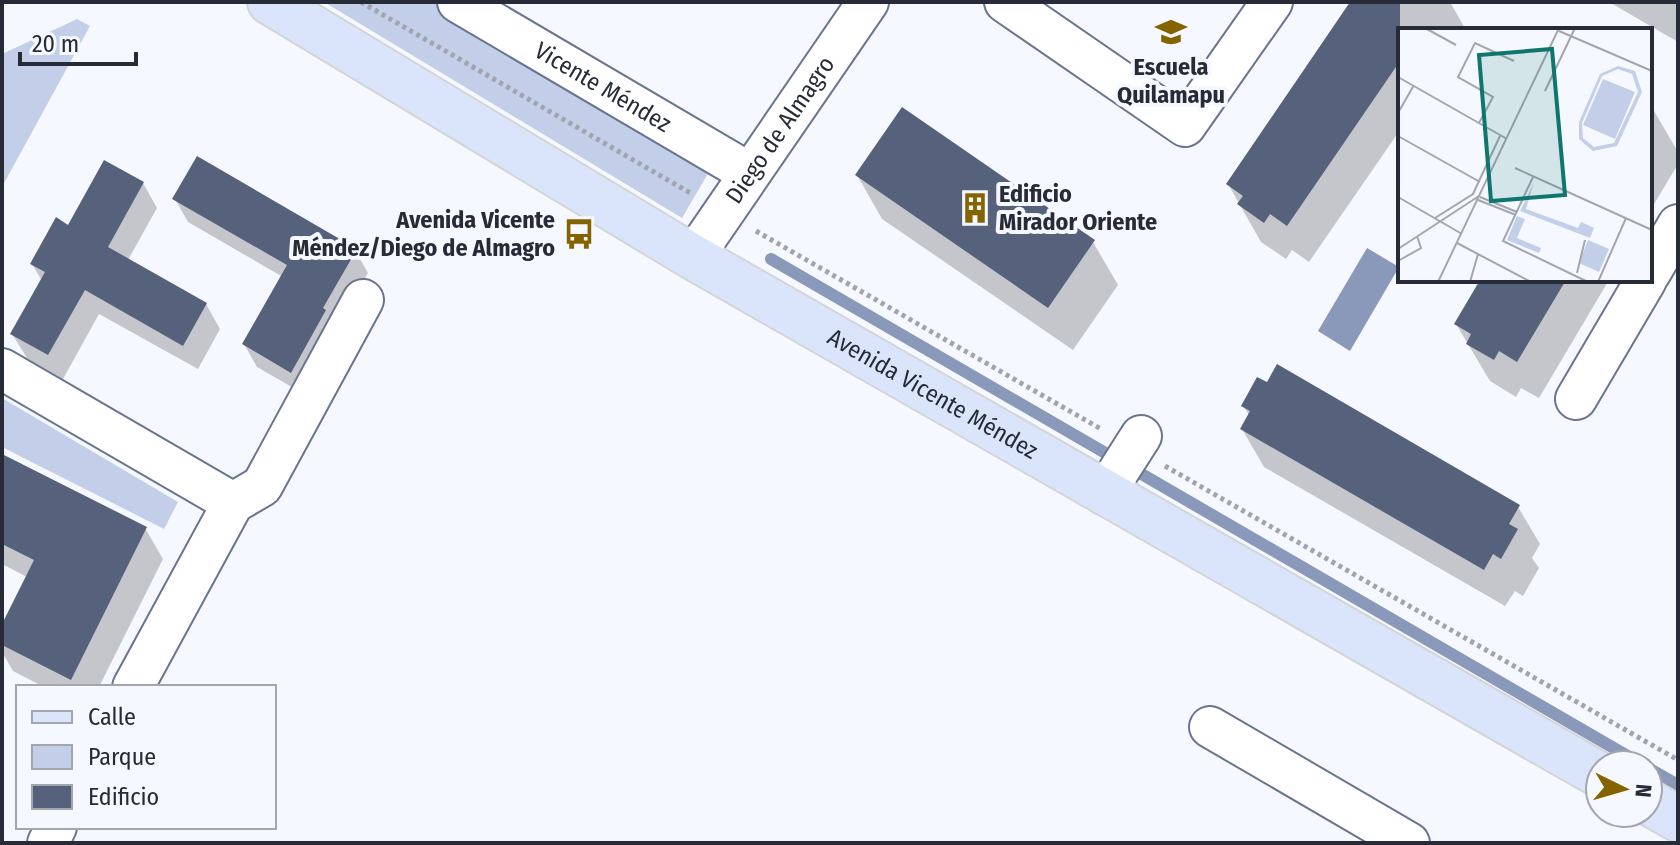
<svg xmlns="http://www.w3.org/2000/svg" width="1680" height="845" font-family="'Fira Sans Condensed',sans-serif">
<rect width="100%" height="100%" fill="#f6f8ff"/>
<path fill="#c3cfe8" d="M324 2H432L710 170 682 218Z
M77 19 90 26 2 187V54Z
M2 398 178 502 164 529 2 447Z"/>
<path fill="#8a98b9" d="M1367 248 1399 267 1350 351 1318 331Z"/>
<path fill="#0003" d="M1353 2H1450L1466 30H1400V130L1309 262 1292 250 1286 259 1261 242 1228 184Z
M1609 2H1678V42Z
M1650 104 1678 152V164L1650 211Z
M857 175 1093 242 1118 285 1073 350 882 219Z
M143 183 157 208 128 260 206 304 220 329 198 369 99 314 63 379 27 358 12 334 42 281 32 264 69 227Z
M175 199 355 250 368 273 335 330 304 394 257 367 244 344 283 277 188 222Z
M1482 280H1609L1539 398 1521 388 1516 397 1490 381 1456 324Z
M1243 406 1518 507 1540 544 1532 558 1539 568 1523 596 1515 591 1505 606 1264 467 1242 429 1250 416Z
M2 456 145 528 163 559 99 687H44L13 671 2 652V629L27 577 2 564Z"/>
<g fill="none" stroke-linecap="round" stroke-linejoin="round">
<path stroke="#8a98b9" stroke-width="12" d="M771 259 1643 765
M1648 768 1678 785"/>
</g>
<path fill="#56617c" d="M1350 2H1400V61L1287 226 1270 214 1264 223 1237 204 1243 196 1226 184Z
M902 107 1095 240 1048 308 855 175Z
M197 156 357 249 323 308 326 310 291 373 242 344 287 265 172 199Z
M104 160 144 182 108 247 207 303 183 346 85 290 48 355 10 334 45 272 30 264 56 217 68 225Z
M1480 280H1566L1517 362 1499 351 1494 360 1466 344 1471 334 1454 324Z
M1277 364 1520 505 1509 524 1518 529 1501 559 1493 554 1484 570 1240 429 1250 411 1241 406 1257 377 1267 382Z
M2 454 147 527 71 680 2 645V624L34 560 2 544Z"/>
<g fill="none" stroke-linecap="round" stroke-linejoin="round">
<defs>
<g id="minor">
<path id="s1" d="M458 2 749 173"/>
<path d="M1005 2 1185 126 1272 2"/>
<path id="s2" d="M693 257 868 2"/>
<path d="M1650 273 1678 225"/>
<path d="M2 369 233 503"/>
<path d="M1576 399 1646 280"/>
<path d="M1104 494 1141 436"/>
<path d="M133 687 233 503 262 486 363 300"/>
<path d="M1210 727 1409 843"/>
<path d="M48 843 56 827"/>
</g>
<g id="major">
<path id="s3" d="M270 2 693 257 1600 775"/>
<path d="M1648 802 1678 819"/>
</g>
</defs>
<use href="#minor" stroke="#697590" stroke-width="44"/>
<use href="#major" stroke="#d4d5d7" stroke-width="48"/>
<path stroke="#a1a4ad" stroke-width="5" stroke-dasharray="4 4" stroke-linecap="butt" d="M361 2 692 194
M756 231 1101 429
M1165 466 1678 760"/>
<use href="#minor" stroke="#fff" stroke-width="40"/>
<use href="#major" stroke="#dae5fc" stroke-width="44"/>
</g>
<defs>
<symbol id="school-bare" viewBox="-9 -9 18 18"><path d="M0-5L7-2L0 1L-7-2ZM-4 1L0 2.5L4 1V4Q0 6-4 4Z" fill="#856400" stroke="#f6f8ff" stroke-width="2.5" paint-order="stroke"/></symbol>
<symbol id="building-bare" viewBox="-9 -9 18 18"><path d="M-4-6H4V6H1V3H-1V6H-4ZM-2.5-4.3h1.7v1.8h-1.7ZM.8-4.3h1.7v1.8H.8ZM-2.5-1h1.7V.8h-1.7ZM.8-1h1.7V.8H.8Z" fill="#856400" stroke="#f6f8ff" stroke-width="2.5" paint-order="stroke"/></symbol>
<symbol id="bus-bare" viewBox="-9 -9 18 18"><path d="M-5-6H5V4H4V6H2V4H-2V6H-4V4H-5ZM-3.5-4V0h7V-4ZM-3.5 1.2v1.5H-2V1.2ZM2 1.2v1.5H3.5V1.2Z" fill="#856400" stroke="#f6f8ff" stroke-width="2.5" paint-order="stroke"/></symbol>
</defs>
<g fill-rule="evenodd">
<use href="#school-bare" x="1149" y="10" width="44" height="44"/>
<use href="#building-bare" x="953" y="186" width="44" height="44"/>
<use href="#bus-bare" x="557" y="212" width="44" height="44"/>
</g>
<g text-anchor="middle" stroke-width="8" stroke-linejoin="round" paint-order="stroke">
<g font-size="24" font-weight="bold" fill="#262b37" stroke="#f6f8ff">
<text x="1171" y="75">Escuela<tspan x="1171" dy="28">Quilamapu</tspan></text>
<text x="999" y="202" text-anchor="start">Edificio<tspan x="999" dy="28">Mirador Oriente</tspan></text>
<text x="555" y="228" text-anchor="end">Avenida Vicente<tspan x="555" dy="28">Méndez/Diego de Almagro</tspan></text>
</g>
<g font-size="24" fill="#262b37" stroke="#f6f8ff">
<text dy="8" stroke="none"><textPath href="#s1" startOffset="168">Vicente Méndez</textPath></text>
<text dy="8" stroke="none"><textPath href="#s2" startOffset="154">Diego de Almagro</textPath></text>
<text dy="8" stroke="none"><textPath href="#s3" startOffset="770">Avenida Vicente Méndez</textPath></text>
</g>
</g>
<g transform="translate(1398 28)">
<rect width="254" height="254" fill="#f6f8ff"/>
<path d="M220 38 237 43 244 64 219 118 195 123 181 111V94L202 46ZM220 41 234 46 240 64 216 115 196 119 185 110 184 95 204 48ZM205 51 237 64 217 111 185 97ZM136 154 128 181 180 200 183 194 196 200 192 210 122 183ZM119 188 127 191 119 210 143 220 141 225 109 212ZM190 212 211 221 201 244 181 235Z" fill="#c3cfe8" fill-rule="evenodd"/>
<path fill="none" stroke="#a3a6af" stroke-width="2" d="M27 0 58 17M161 3 254 43M0 49 109 111M147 63 177 0M0 85 16 57M81 95 95 69 60 49 77 15 116 33M0 108 82 154M117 140 254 202M135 149 105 213 190 254M0 169 64 206M82 169 119 184M80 172 118 187M37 190 75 166 102 108M59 215 133 254M0 221 81 168M0 233 23 220 19 208M179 245 187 212M40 254 161 0M72 254 80 226M200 254 228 190"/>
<path fill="#0f766e" fill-opacity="0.15" stroke="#0f766e" stroke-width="4" d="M154 21 167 167 93 173 81 27Z"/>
<rect width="254" height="254" fill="none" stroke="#262b37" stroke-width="4"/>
</g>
<rect width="1680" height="845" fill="none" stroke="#262b37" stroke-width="8"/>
<rect x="16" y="685" width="260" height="144" fill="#f6f8ff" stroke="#a3a6af" stroke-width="2"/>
<rect x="32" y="711" width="40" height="12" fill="#dae5fc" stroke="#a3a6af" stroke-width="2"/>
<text x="88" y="725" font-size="24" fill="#262b37">Calle</text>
<rect x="32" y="745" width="40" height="24" fill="#c3cfe8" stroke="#a3a6af" stroke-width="2"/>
<text x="88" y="765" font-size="24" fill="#262b37">Parque</text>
<rect x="32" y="785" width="40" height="24" fill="#56617c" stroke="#a3a6af" stroke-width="2"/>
<text x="88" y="805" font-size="24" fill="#262b37">Edificio</text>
<g transform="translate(1624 789) rotate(95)"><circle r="38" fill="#f6f8ff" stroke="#a3a6af" stroke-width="2"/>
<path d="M0-6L14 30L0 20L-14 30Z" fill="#856400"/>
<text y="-12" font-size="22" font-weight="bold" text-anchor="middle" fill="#262b37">N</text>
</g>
<path d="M20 52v12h116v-12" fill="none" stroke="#262b37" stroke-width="4"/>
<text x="32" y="52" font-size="24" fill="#262b37" stroke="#f6f8ff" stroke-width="6" paint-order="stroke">20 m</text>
</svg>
